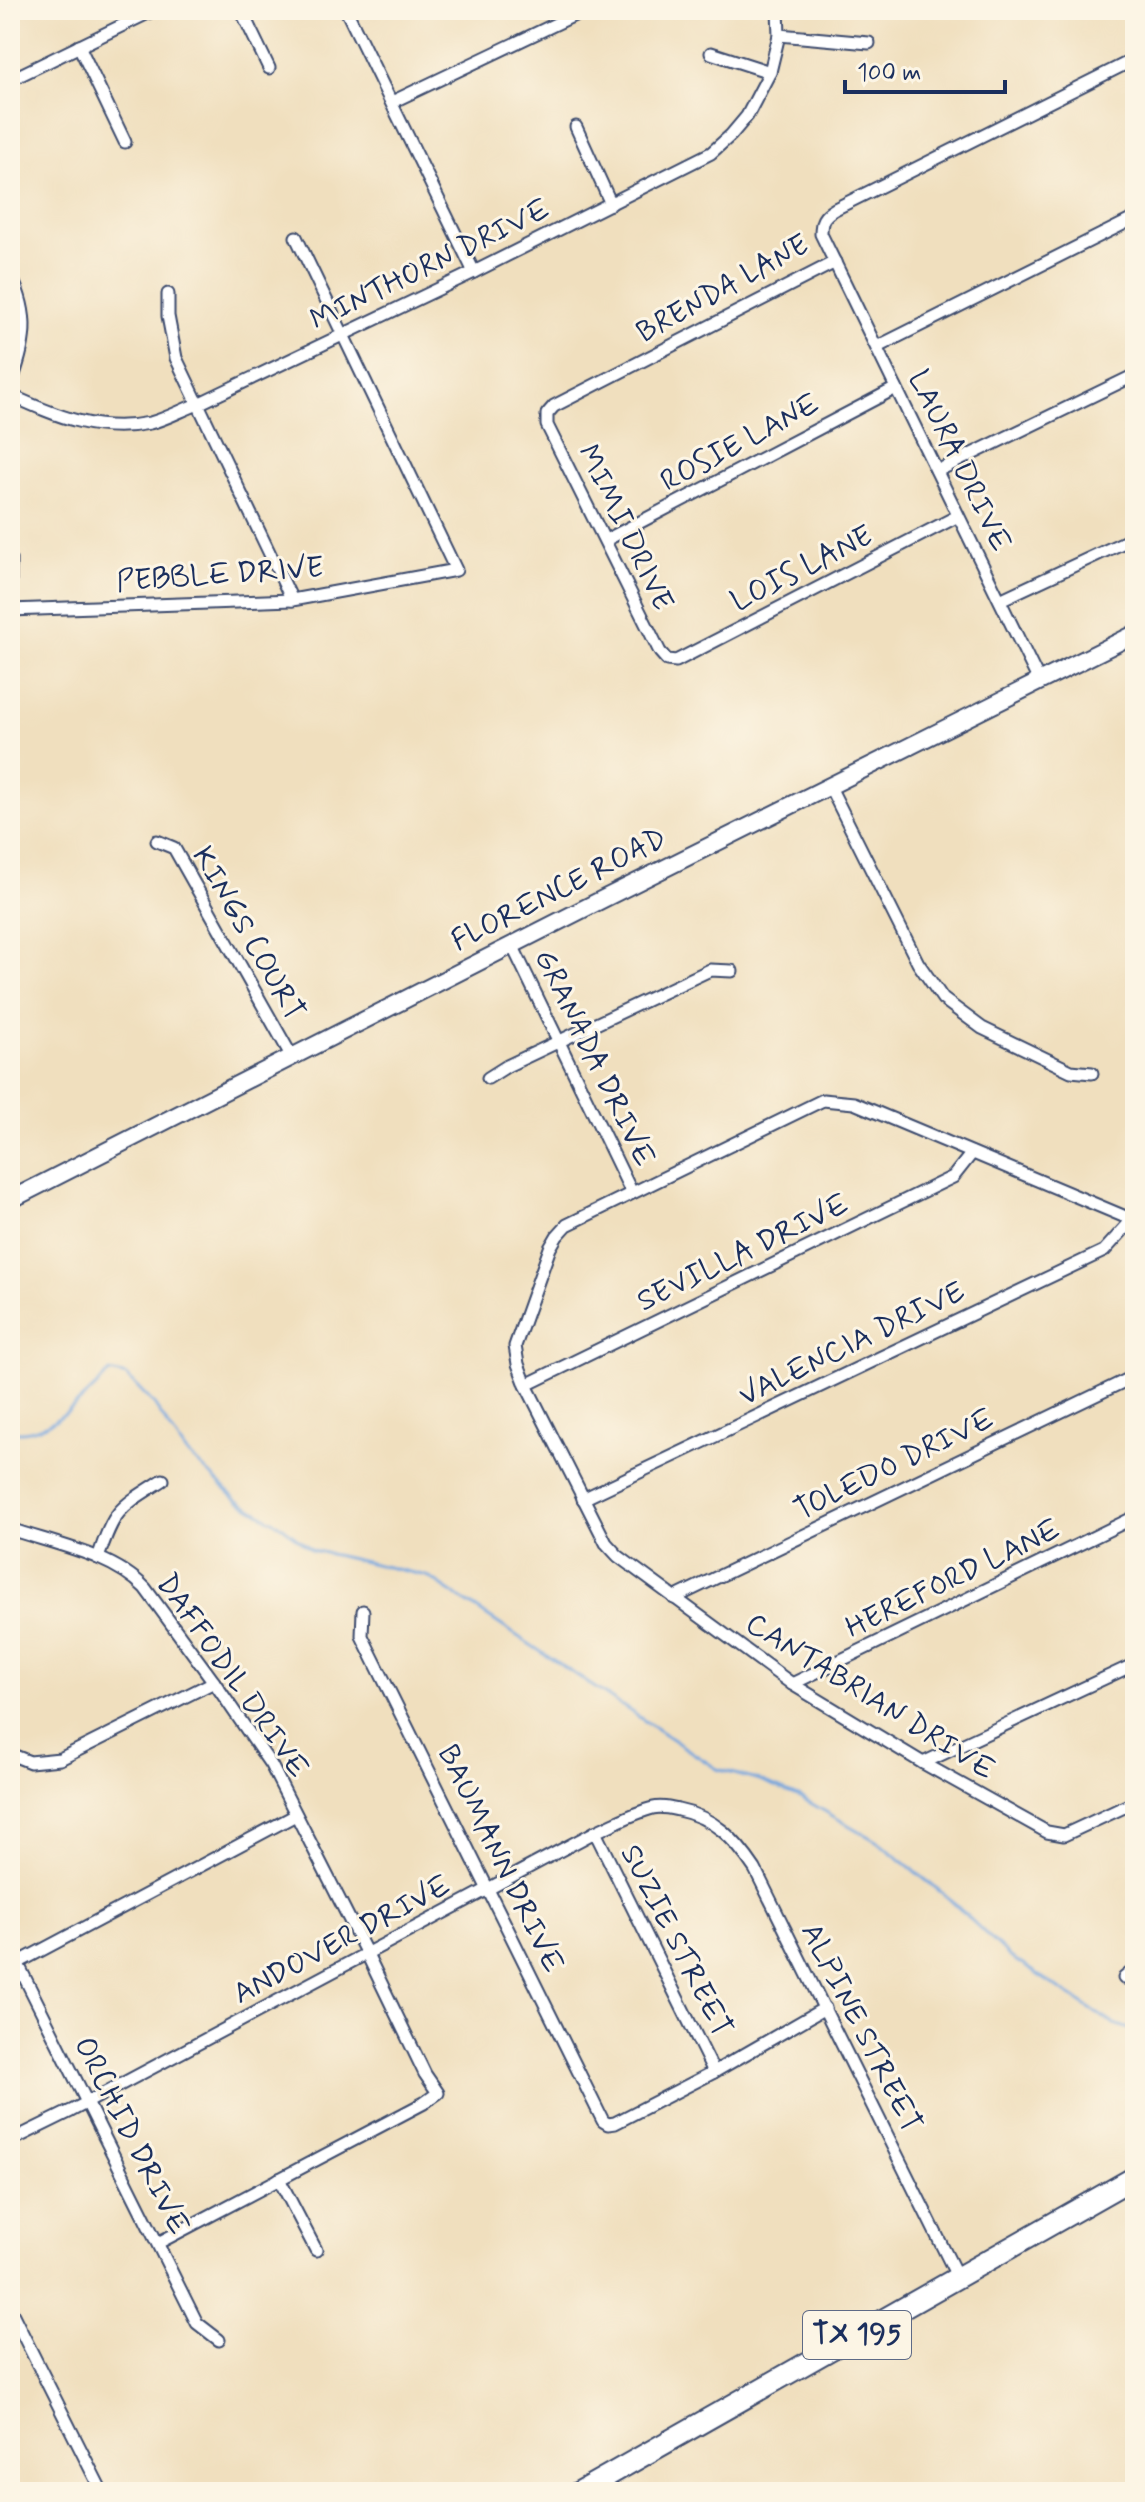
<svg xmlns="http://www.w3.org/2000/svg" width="1145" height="2502" viewBox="0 0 1145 2502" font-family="Mynerve,sans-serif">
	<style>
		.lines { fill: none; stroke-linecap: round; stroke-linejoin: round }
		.stream { stroke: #72a4dd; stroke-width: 3 }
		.street-casing { stroke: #3b496c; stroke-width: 15 }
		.secondary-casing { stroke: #3b496c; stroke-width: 20 }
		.highway-casing { stroke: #3b496c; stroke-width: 24 }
		.street { stroke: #fff; stroke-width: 11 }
		.secondary { stroke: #fff; stroke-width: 16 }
		.highway { stroke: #fff; stroke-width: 20 }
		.labels { text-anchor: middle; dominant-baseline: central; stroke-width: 6; stroke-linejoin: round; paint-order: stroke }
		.shield { fill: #fcf5e5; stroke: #5e6a86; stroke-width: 2 }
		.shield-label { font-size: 28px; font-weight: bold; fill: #1b2f5e }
		.street-label { font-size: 30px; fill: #1b2f5e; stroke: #fcf5e5 }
	</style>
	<rect width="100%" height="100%" fill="#fcf5e5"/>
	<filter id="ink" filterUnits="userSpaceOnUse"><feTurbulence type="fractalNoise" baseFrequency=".0125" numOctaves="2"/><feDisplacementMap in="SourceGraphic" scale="16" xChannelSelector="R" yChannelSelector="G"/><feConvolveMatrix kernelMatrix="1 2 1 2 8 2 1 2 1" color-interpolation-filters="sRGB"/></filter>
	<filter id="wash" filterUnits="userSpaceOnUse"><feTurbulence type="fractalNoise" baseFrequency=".006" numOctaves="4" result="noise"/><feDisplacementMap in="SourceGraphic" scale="32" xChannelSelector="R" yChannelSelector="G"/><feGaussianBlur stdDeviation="1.8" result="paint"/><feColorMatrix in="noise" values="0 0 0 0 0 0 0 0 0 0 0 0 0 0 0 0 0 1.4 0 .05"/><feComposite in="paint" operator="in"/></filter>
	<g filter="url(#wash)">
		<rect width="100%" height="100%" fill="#f0dfbe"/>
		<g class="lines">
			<path class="stream" d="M 10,1431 C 46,1439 87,1396 110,1372 L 127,1376 L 153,1403 L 186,1452 L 237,1500 L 283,1527 L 312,1550 L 427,1576 L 717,1769 L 760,1781 L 800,1797 L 878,1842 L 946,1896 L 1009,1956 L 1112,2023 L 1135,2031"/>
		</g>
	</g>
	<g filter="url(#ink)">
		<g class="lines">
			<g class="street-casing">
				<g id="street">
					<polyline points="241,10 269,68"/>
					<polyline points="346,10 474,272"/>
					<polyline points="779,35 869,43"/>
					<polyline points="79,46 125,142"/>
					<polyline points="711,53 770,72"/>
					<polyline points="10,80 154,10"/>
					<polyline points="392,102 585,10"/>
					<polyline points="576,127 611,204"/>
					<polyline points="835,262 554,406 547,414 547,425 660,652 667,660 676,661 958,516"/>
					<path d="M 10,274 C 32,318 25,343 10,387"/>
					<polyline points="168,294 168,316 176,358 292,600"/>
					<polyline points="877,347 1135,218"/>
					<path d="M 10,395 C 57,416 97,434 150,423 C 166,419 182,410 198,404 L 474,272 L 711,153 L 731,135 L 747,116 L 770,72 L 779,35 L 778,10"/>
					<polyline points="937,471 1135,375"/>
					<polyline points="606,540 896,388"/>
					<polyline points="10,591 10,559"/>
					<polyline points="1000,600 1135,537"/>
					<polyline points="10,610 292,600 456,570 296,237"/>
					<path d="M 1039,681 L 821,234 C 821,221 823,216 835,209 L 1135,59"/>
					<polyline points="829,785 918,963 943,999 982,1028 1071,1071 1092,1073"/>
					<polyline points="157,841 174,848 292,1057"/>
					<polyline points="512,945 632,1193"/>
					<polyline points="488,1078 507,1066 710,970 732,971"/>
					<polyline points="1135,1221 854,1103 823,1100 567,1225 557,1236 550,1248 515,1346 518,1364 526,1385 606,1543 618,1556 792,1684 923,1763 1047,1832 1064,1835 1135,1802"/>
					<polyline points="526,1385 953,1177 972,1153"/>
					<polyline points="583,1499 1104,1251 1132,1220"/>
					<path d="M 10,1529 C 54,1544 112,1554 145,1588 L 214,1682 L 271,1765 L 367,1954 L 425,2074 L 438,2093 L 424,2103 L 158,2243"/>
					<path d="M 98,1558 C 115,1508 119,1508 163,1480"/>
					<polyline points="674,1598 1135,1376"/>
					<polyline points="363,1611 362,1636 603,2121 608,2124 615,2123 714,2072 825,2008"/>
					<polyline points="792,1684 1135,1517"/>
					<polyline points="10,1754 30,1762 60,1759 214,1682"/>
					<polyline points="923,1763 1135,1664"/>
					<polyline points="595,1832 714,2072"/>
					<polyline points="10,1948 197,2323 219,2340"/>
					<polyline points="10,1967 296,1815"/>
					<polyline points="1124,1978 1135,1969"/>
					<path d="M 10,2141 L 71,2111 L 595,1832 C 614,1824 633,1813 653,1808 C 661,1806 669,1808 678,1810 C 714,1817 735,1839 755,1869 L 958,2278"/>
					<polyline points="279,2179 316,2250"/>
					<polyline points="10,2309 102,2492"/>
				</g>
			</g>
			<g class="secondary-casing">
				<polyline id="secondary" points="10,1200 603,899 1135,634"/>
			</g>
			<g class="highway-casing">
				<polyline id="highway" points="579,2492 1135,2177"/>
			</g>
			<use href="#street" class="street"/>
			<use href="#secondary" class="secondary"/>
			<use href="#highway" class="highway"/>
		</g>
	</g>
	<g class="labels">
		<rect class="shield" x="803" y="2311" width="108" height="48" rx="6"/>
		<g class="shield-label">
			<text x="857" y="2335">TX 195</text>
		</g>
		<g class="street-label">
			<text transform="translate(430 265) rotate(-26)">MINTHORN DRIVE</text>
			<text transform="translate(723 289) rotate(-29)">BRENDA LANE</text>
			<text transform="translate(740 443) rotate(-28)">ROSIE LANE</text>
			<text transform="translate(959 461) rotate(64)">LAURA DRIVE</text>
			<text transform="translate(625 528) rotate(64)">MIMI DRIVE</text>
			<text transform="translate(802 569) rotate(-27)">LOIS LANE</text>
			<text transform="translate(220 575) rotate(-4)">PEBBLE DRIVE</text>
			<text transform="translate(559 890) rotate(-27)">FLORENCE ROAD</text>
			<text transform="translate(248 934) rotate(60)">KINGS COURT</text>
			<text transform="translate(594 1058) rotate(64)">GRANADA DRIVE</text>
			<text transform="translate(743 1253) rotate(-26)">SEVILLA DRIVE</text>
			<text transform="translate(852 1344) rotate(-26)">VALENCIA DRIVE</text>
			<text transform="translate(894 1465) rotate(-26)">TOLEDO DRIVE</text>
			<text transform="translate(953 1579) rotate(-26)">HEREFORD LANE</text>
			<text transform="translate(232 1676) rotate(55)">DAFFODIL DRIVE</text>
			<text transform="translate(870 1697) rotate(32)">CANTABRIAN DRIVE</text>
			<text transform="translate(500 1859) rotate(64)">BAUMANN DRIVE</text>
			<text transform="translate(342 1940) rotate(-28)">ANDOVER DRIVE</text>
			<text transform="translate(676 1941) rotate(63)">SUZIE STREET</text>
			<text transform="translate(861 2028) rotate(63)">ALPINE STREET</text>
			<text transform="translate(131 2136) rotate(63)">ORCHID DRIVE</text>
		</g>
	</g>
	<rect width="1145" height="2502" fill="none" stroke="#fcf5e5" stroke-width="40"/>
	<path d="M845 80v12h160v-12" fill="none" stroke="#1b2f5e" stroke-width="4"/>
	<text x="857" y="80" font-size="24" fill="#1b2f5e" stroke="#fcf5e5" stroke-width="6" paint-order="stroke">100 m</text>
</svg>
